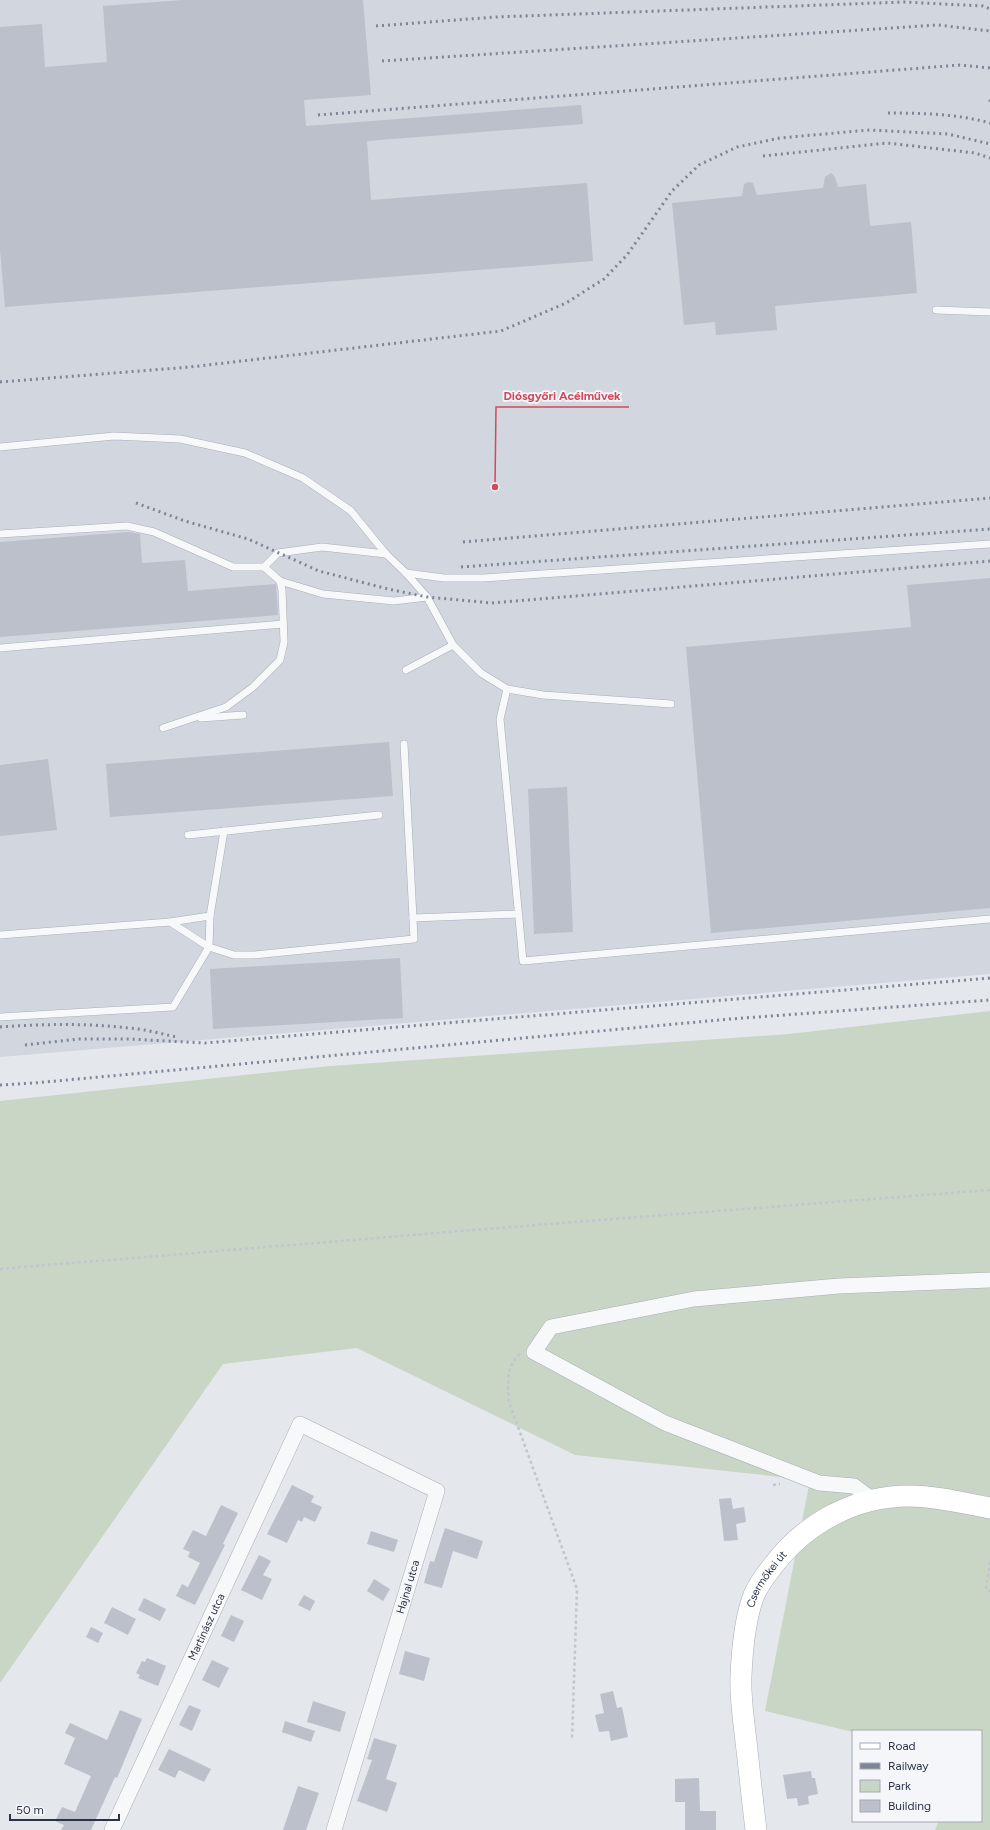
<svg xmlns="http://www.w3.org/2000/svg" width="990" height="1830" viewBox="0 0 990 1830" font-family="Figtree,sans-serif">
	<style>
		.built { fill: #d2d6de }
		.green { fill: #c9d6c5 }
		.building { fill: #bbc0ca }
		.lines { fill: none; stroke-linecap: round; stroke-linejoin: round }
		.service-casing { stroke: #a9aeb7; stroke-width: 8 }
		.minor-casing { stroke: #a9aeb7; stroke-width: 16 }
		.secondary-casing { stroke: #a9aeb7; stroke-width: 22 }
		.path { stroke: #c2c5cb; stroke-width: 2.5; stroke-dasharray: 3 3; stroke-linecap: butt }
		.service { stroke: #f7f8fa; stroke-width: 7 }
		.minor { stroke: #f7f8fa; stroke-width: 15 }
		.secondary { stroke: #fff; stroke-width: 21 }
		.rail { stroke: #7d8696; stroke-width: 3; stroke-dasharray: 2 4; stroke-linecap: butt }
		.labels { text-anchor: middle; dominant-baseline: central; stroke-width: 3.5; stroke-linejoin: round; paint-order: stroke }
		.street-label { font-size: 11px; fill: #2b3445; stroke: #f4f6f9 }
		.leader { fill: none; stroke: #d1495b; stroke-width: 1.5 }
		.callout-dot { fill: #d1495b; stroke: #f4f6f9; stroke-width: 1.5 }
		.callout-label { font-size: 12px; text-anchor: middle; font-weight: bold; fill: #d1495b; stroke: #f4f6f9; stroke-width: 3.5; stroke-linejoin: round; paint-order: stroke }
	</style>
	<rect width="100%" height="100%" fill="#e4e7ec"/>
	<polygon class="built" points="0,0 990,0 990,974 0,1057"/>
	<polygon class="green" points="990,1011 990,1830 935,1830 939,1821 981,1821 981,1731 853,1732 765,1711 810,1480 575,1455 357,1348 223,1364 0,1683 0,1101 330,1066 789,1034"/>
	<g class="building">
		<polygon points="183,0 363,0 371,95 304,100 306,126 581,105 583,124 367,141 371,200 587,183 593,261 5,307 0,250 0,27 42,24 45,67 107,62 103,6"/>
		<polygon points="831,173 835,177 838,187 866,184 870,226 911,222 917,293 775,306 777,330 716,335 715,322 684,325 672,203 742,196 744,184 748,182 753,183 757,195 823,188 825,177"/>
		<polygon points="129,532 140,534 142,563 185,560 188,591 276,584 278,615 0,637 0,542"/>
		<polygon points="990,578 990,908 711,933 686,647 911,627 907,585"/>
		<polygon points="389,742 393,796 110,817 106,764"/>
		<polygon points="48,759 57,830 0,836 0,765"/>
		<polygon points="567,787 573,932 534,934 528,789"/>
		<polygon points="400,958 403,1018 213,1029 210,969"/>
		<polygon points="292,1485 314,1496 311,1502 322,1507 315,1522 304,1517 302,1522 298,1520 287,1543 267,1534"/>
		<polygon points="731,1498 733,1509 744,1507 746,1522 736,1524 738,1540 724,1541 719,1499"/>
		<polygon points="221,1505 238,1513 223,1544 225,1545 195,1605 176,1596 182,1584 188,1587 200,1563 188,1557 190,1552 183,1549 193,1530 206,1536"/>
		<polygon points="445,1528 483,1541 477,1559 453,1551 442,1588 424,1583 430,1561 434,1562"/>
		<polygon points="371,1531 398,1540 394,1552 367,1544"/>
		<polygon points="259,1555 271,1561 263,1575 272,1579 262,1600 241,1590"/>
		<polygon points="374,1579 390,1589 383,1601 367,1591"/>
		<polygon points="304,1595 315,1601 310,1611 298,1605"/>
		<polygon points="144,1598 166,1609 160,1621 138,1610"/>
		<polygon points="112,1607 136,1619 128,1635 104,1623"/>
		<polygon points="231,1615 244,1621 234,1642 221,1636"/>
		<polygon points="91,1627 103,1633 98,1643 86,1637"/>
		<polygon points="405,1651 430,1658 424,1681 399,1674"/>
		<polygon points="147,1658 166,1666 158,1686 138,1678 140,1675 136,1673 142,1661 145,1662"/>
		<polygon points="212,1660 229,1668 219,1688 202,1680"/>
		<polygon points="613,1691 617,1708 622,1707 628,1737 611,1741 609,1731 599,1732 595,1715 604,1713 600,1694"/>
		<polygon points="313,1701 346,1712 340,1732 307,1722"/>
		<polygon points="189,1705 201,1710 192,1731 179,1725"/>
		<polygon points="120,1710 142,1719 117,1778 115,1777 91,1830 61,1830 64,1825 55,1821 62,1807 75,1812 91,1776 64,1764 75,1738 65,1733 70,1723 107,1740"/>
		<polygon points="285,1721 315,1731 311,1742 282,1732"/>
		<polygon points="374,1738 397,1745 386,1779 397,1783 387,1812 357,1801 372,1760 367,1759"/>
		<polygon points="169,1749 211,1769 204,1782 179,1770 175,1778 158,1770"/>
		<polygon points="811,1771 812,1778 815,1778 818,1794 808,1796 809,1804 798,1806 797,1798 787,1799 783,1775"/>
		<polygon points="699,1778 700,1811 716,1811 716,1830 685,1830 685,1802 675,1802 675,1779"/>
		<polygon points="298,1786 319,1793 306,1830 283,1830"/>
	</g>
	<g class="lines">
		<g class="service-casing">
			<g id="service">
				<polyline points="936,310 990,312"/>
				<polyline points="0,447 114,436 180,439 245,453 303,478 351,511 386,554 406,573 427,597 453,645 481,673 507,689 543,695 671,704"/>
				<polyline points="0,534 127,526 154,532 233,567 264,567 278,553 322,547 386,554"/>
				<polyline points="264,567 280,581 323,594 394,601 427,597"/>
				<polyline points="406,573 444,578 483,578 990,544"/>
				<polyline points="0,648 283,624"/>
				<polyline points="406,670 453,645"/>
				<polyline points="507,689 500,719 523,961 990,919"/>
				<polyline points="201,718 243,715"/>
				<polyline points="163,728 226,707 253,687 280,660 284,642 282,590 280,581"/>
				<polyline points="404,744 413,918"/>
				<polyline points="188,835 379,815"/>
				<polyline points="170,922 210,916 224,831"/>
				<polyline points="0,935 170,922 209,947 234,955 253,955 414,939 413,918 518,914"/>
				<polyline points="0,1017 173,1007 209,947 210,916"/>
			</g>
		</g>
		<g class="minor-casing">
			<g id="minor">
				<polyline points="873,1500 854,1486 819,1483 665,1423 534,1352 551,1327 694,1299 839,1286 990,1280"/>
				<path id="s1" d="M 112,1830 L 300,1424 L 437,1491 L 334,1830"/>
			</g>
		</g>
		<g class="secondary-casing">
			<g id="secondary">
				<path id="s2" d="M 756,1830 C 752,1798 749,1766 745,1733 C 743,1715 740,1695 741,1676 C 742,1652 745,1618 754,1595 C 758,1585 765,1576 772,1567 C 804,1524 854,1496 909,1496 C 936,1496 964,1503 990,1508"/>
			</g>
		</g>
		<g class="path">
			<polyline points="0,1269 510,1227 990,1190"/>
			<path d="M 520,1354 C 505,1367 508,1385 509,1402 L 577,1589 L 572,1740"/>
			<polyline points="773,1485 780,1484"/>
			<polyline points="990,1562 986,1589 990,1591"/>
		</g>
		<use href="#service" class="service"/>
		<use href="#minor" class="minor"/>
		<use href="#secondary" class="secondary"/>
		<g class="rail">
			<polyline points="376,26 496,17 904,2 983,6 990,9"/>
			<polyline points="382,61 938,25 990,31"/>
			<polyline points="989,100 990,101"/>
			<path d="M 888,113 C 921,113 958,114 990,123"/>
			<polyline points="318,115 960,65 990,68"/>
			<polyline points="763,156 887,143 975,153 990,158"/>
			<polyline points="0,382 190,367 501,331 566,303 604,279 627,255 672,191 699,165 737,147 780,138 869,130 948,134 990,144"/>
			<polyline points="136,503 185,521 248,539 319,571 388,589 427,597 492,603 990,561"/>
			<polyline points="463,542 990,498"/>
			<polyline points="461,567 990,529"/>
			<path d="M 0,1027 C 43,1024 85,1023 129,1028 C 145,1029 161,1034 177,1037"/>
			<polyline points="25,1045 79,1039 129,1039 205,1043 990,978"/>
			<polyline points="0,1085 34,1083 730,1019 990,1000"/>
		</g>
	</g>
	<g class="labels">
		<g class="street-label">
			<text stroke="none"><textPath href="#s2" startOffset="257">Csermőkei út</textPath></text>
			<text transform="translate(408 1587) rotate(-73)">Hajnal utca</text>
			<text stroke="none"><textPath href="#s1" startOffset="224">Martinász utca</textPath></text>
		</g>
	</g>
	<path class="leader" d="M495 487L496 407H629"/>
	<circle class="callout-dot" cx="495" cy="487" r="4"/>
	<g class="callout-label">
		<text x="562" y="400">Diósgyőri Acélművek</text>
	</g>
	<rect x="852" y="1730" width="130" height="92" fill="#f4f6f9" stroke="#a4a8b1"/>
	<rect x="860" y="1743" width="20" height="6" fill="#ffffff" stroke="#a4a8b1"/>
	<text x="888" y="1750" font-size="12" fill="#2b3445">Road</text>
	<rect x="860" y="1763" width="20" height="6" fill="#7d8696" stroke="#a4a8b1"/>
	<text x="888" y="1770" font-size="12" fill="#2b3445">Railway</text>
	<rect x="860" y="1780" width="20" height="12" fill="#c9d6c5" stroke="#a4a8b1"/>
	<text x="888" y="1790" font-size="12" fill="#2b3445">Park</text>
	<rect x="860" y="1800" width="20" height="12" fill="#bbc0ca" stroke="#a4a8b1"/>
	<text x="888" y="1810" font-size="12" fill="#2b3445">Building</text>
	<path d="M10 1814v6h109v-6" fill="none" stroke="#2b3445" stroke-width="2"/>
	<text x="16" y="1814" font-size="12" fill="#2b3445" stroke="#f4f6f9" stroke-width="3" paint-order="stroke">50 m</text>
</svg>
